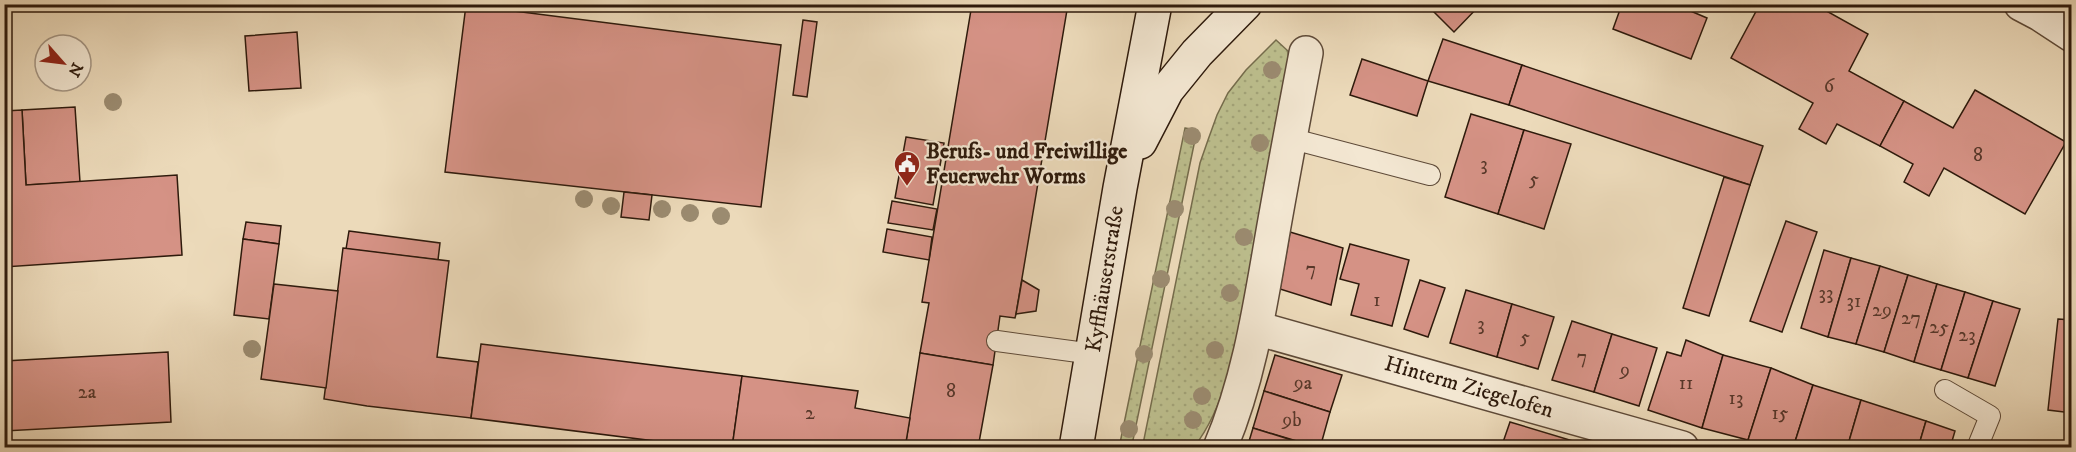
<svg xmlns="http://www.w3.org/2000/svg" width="2076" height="452" viewBox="0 0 2076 452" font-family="'IM FELL DW Pica',serif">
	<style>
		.grass { fill: url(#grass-dots); stroke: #756c4c; stroke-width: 1.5 }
		.building { fill: #d59285; stroke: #2e1a0c; stroke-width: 1.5 }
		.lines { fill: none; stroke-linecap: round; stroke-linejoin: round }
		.lane-casing { stroke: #5e4a38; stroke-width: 22 }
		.street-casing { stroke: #5e4a38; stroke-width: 36 }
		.secondary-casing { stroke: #2e1a0c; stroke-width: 36 }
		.lane { stroke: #f3e7d2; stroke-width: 20 }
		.street { stroke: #f3e7d2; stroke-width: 33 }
		.secondary { stroke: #f3e7d2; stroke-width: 33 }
		.tree { fill: #9b8b70 }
		.labels { text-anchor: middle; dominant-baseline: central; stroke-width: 4.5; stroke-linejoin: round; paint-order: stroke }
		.number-label { font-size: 20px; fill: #58382a }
		.poi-label { font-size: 22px; font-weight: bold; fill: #2e1a0c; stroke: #f3e7d2; text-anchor: start }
		.street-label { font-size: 22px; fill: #2e1a0c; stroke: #f3e7d2 }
	</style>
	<defs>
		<pattern id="grass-dots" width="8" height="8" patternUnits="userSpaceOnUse" patternTransform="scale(1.5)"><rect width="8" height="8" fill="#bcbe8d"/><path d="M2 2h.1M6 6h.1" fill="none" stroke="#a2a378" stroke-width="1.8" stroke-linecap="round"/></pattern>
	</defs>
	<rect width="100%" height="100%" fill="#ecdaba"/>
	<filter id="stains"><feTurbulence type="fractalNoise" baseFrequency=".00333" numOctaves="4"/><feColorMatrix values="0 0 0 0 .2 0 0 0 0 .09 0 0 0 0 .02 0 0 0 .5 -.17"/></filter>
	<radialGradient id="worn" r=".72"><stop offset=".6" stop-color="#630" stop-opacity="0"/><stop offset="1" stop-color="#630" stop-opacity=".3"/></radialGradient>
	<g class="grass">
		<path d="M 1276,40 L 1288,51 L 1289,64 C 1277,129 1265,193 1252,257 C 1240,318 1233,397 1194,447 L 1145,447 L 1143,444 L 1200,163 L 1208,140 L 1217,115 L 1228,93 L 1246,70 Z"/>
		<polygon points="1185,128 1197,130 1132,445 1120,443"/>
	</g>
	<g class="building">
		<polygon points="972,4 1068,4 1016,314 1015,318 1000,316 993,365 920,353 929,303 922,302"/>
		<polygon points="1426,4 1481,4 1454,32"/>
		<polygon points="1622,4 1674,4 1707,18 1691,59 1613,29"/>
		<polygon points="1760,4 1814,4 1868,34 1849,71 1904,101 1880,146 1837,124 1826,144 1799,129 1813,103 1731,58"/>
		<polygon points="466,5 781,45 761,207 445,172"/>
		<polygon points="803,20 817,22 807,97 793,95"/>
		<polygon points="297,32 301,88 249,91 245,36"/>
		<polygon points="1443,39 1522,65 1509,105 1428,81"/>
		<polygon points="1362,59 1428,81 1417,116 1350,95"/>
		<polygon points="1522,65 1763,146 1750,185 1509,105"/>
		<polygon points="1975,90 2066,142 2025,214 1944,168 1929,196 1904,182 1913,164 1880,146 1904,101 1953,128"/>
		<polygon points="75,107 80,182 26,185 22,110"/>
		<polygon points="22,110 26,185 177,175 182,255 4,267 4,111"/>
		<polygon points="1471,114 1524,130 1498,214 1445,197"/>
		<polygon points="1524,130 1571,144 1544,229 1498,214"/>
		<polygon points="906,137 944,143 933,205 895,198"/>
		<polygon points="1724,177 1750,185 1709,316 1683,308"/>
		<polygon points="624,192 652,195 649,220 621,217"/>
		<polygon points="892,201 937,209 933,230 888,223"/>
		<polygon points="1786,221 1817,232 1782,332 1750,321"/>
		<polygon points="246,222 281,226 279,244 243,239"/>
		<polygon points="887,229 932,237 929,260 883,252"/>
		<polygon points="349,231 440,243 438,260 346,249"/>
		<polygon points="1290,232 1343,248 1331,305 1280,289"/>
		<polygon points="243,239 279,244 269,319 234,315"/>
		<polygon points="1350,244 1409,260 1392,326 1351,315 1359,284 1340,279"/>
		<polygon points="343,248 449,261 437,357 478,362 471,418 367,406 324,399"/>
		<polygon points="1824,250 1851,258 1828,337 1801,328"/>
		<polygon points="1851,258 1880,266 1856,344 1828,337"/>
		<polygon points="1880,266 1908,275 1884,352 1856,344"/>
		<polygon points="1908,275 1937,284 1914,362 1884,352"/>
		<polygon points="1022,280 1039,290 1036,311 1016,314"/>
		<polygon points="1420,280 1445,288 1428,337 1404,329"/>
		<polygon points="274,284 338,291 326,388 261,379"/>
		<polygon points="1937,284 1965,292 1941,370 1914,362"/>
		<polygon points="1466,290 1512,304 1497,357 1450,343"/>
		<polygon points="1965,292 1993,301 1968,378 1941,370"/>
		<polygon points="1993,301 2020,309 1995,386 1968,378"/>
		<polygon points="1512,304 1554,317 1538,369 1497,357"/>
		<polygon points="2058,319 2072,320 2072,413 2048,410"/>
		<polygon points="1572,321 1612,334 1594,392 1552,380"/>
		<polygon points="1612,334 1657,348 1639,406 1594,392"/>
		<polygon points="1686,340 1723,355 1702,428 1648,410 1667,352 1681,356"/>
		<polygon points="481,344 742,376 732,448 711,448 471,418"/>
		<polygon points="168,352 171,422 4,431 4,361"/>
		<polygon points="920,353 993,365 978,448 905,448"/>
		<polygon points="1275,355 1342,375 1330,412 1264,391"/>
		<polygon points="1723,355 1771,368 1748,440 1702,428"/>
		<polygon points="1771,368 1813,385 1793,448 1769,448 1748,440"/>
		<polygon points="742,376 858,391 855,408 910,418 905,448 732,448"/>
		<polygon points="1813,385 1861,400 1847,448 1793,448"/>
		<polygon points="1264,391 1330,412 1320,448 1253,428"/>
		<polygon points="1861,400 1926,421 1918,448 1847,448"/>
		<polygon points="1926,421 1955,431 1950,448 1918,448"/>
		<polygon points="1510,422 1583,444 1582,448 1501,448"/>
		<polygon points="1253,428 1317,448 1247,448"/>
	</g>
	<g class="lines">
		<g class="lane-casing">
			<g id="lane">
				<polyline points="1289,138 1430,175"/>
				<polyline points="997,341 1093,354"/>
				<polyline points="1945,390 1990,416 1977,448"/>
			</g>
		</g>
		<g class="street-casing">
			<g id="street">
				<polyline points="2021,4 2040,14 2072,35"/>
				<polyline points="1256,328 1682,448"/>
				<path d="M 1220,448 C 1248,382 1259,313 1271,243 C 1282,179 1294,116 1306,53"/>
			</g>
		</g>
		<g class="secondary-casing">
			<g id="secondary">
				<polyline points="1140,142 1167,90 1197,53 1245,4"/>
				<polyline points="1076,448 1120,188 1155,4"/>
			</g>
		</g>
		<use href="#lane" class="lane"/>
		<use href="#street" class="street"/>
		<use href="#secondary" class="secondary"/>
	</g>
	<g class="tree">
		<circle cx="1272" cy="70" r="9"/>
		<circle cx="113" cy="102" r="9"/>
		<circle cx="1192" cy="136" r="9"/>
		<circle cx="1260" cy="143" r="9"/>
		<circle cx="584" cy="199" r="9"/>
		<circle cx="611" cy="206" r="9"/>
		<circle cx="662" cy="209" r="9"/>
		<circle cx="1175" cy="209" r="9"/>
		<circle cx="690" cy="213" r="9"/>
		<circle cx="721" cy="216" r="9"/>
		<circle cx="1244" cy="237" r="9"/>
		<circle cx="1161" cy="279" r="9"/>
		<circle cx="1230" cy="293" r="9"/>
		<circle cx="252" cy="349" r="9"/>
		<circle cx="1215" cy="350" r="9"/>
		<circle cx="1144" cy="354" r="9"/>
		<circle cx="1202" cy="396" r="9"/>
		<circle cx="1193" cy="420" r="9"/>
		<circle cx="1129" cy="429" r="9"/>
	</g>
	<defs>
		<g id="civic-pin" transform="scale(1.35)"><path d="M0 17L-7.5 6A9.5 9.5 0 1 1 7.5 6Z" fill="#8f2418" stroke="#f3e7d2"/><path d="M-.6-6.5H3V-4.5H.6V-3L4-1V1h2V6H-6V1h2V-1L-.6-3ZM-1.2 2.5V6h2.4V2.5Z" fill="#fff"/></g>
	</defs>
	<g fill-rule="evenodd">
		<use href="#civic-pin" x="907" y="164"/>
	</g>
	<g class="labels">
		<g class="number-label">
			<text x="1829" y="86">6</text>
			<text x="1978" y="155">8</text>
			<text x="1484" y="164">3</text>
			<text x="1534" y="179">5</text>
			<text x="1311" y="269">7</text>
			<text x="1826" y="293">33</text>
			<text x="1377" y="300">1</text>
			<text x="1854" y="301">31</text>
			<text x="1882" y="310">29</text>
			<text x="1911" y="318">27</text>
			<text x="1481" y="324">3</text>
			<text x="1939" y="327">25</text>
			<text x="1967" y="335">23</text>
			<text x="1525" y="337">5</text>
			<text x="1582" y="357">7</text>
			<text x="1625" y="370">9</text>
			<text x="1303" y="383">9a</text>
			<text x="1686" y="383">11</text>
			<text x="951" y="391">8</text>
			<text x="87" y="392">2a</text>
			<text x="1736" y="398">13</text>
			<text x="810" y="413">2</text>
			<text x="1780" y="413">15</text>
			<text x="1292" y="420">9b</text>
		</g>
		<g class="poi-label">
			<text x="926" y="151">Berufs- und Freiwillige<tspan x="926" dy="25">Feuerwehr Worms</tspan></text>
		</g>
		<g class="street-label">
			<text transform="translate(1105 279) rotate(-81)">Kyffhäuserstraße</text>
			<text transform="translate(1469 387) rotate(16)">Hinterm Ziegelofen</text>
		</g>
	</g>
	<rect width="2076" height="452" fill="none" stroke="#ecdaba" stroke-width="24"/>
	<rect x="6" y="6" width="2064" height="440" fill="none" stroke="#2e1a0c" stroke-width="3"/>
	<rect x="12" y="12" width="2052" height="428" fill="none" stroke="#2e1a0c" stroke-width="1.5"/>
	<g transform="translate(63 63) rotate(118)"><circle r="28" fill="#f3e7d2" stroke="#a49583" stroke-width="1.5"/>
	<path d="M0-4.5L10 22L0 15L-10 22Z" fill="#8f2418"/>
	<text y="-9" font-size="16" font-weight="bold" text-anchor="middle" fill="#2e1a0c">N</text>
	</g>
	<rect width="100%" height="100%" filter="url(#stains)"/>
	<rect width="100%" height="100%" fill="url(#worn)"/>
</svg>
